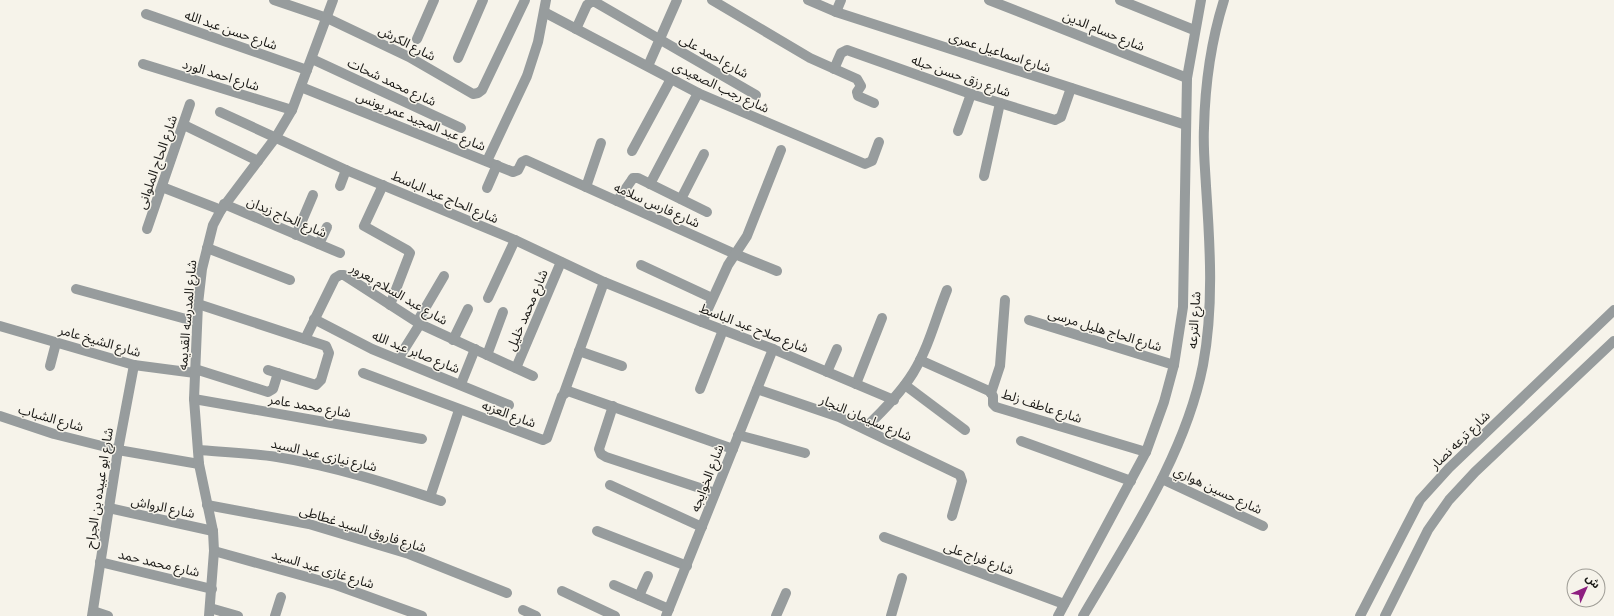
<svg xmlns="http://www.w3.org/2000/svg" width="1614" height="616" viewBox="0 0 1614 616" font-family="'Zilla Slab','Noto Sans Arabic',serif">
	<style>
		.lines { fill: none; stroke-linecap: round; stroke-linejoin: round }
		.minor { stroke: #979c9d; stroke-width: 10 }
		.labels { text-anchor: middle; dominant-baseline: central; stroke-width: 3; stroke-linejoin: round; paint-order: stroke }
		.street-label { font-size: 13px; fill: #1a1916; stroke: #f6f3ea }
	</style>
	<rect width="100%" height="100%" fill="#f6f3ea"/>
	<g class="lines">
		<g class="minor">
			<polyline points="274,0 327,18 409,57 473,94 478,93 482,90 525,0"/>
			<polyline points="712,0 810,58 857,79 861,86 857,92 858,96 874,103"/>
			<polyline points="808,0 836,12 1186,125"/>
			<polyline points="989,0 1187,78"/>
			<polyline points="1120,0 1194,30"/>
			<polyline points="544,12 698,93 865,164 872,161 879,142"/>
			<polyline points="836,12 841,0"/>
			<polyline points="146,14 307,70"/>
			<polyline points="576,29 587,5 591,2 595,2 756,95"/>
			<polyline points="417,39 434,0"/>
			<polyline points="458,58 483,0"/>
			<polyline points="312,59 461,128"/>
			<polyline points="143,64 292,110"/>
			<polyline points="648,66 677,0"/>
			<polyline points="834,69 841,53 847,50 971,94 1055,120 1061,117 1071,88"/>
			<polyline points="301,87 513,172 518,170 522,162 526,160 735,254 777,271"/>
			<polyline points="220,112 346,170 515,240 604,282 702,322 773,349 894,400"/>
			<polyline points="184,125 258,161"/>
			<polyline points="958,131 971,94"/>
			<polyline points="632,151 671,79"/>
			<polyline points="487,161 527,76 538,42 546,0"/>
			<polyline points="984,176 1000,103"/>
			<polyline points="650,184 698,93"/>
			<polyline points="383,185 364,226 407,250 410,253 390,305"/>
			<polyline points="340,186 346,170"/>
			<polyline points="162,187 221,210"/>
			<polyline points="586,187 601,143"/>
			<polyline points="487,188 497,165"/>
			<polyline points="681,199 704,154"/>
			<polyline points="617,201 631,181 633,178 638,178 707,212"/>
			<polyline points="224,204 340,253"/>
			<polyline points="147,229 190,104"/>
			<polyline points="296,235 313,195"/>
			<polyline points="319,244 327,227"/>
			<polyline points="207,248 290,280"/>
			<polyline points="641,265 712,298"/>
			<polyline points="76,289 197,322"/>
			<polyline points="488,298 515,240"/>
			<polyline points="198,304 326,346 329,353 321,380 316,385 268,370"/>
			<polyline points="314,319 372,349 509,405"/>
			<polyline points="1029,320 1174,365"/>
			<polyline points="417,322 444,276"/>
			<polyline points="702,322 728,265 747,236 781,150"/>
			<polyline points="0,326 134,365 195,373"/>
			<polyline points="305,339 335,278 340,275 344,275 420,324 533,376"/>
			<polyline points="453,340 468,309"/>
			<polyline points="579,351 622,366"/>
			<polyline points="487,355 503,312"/>
			<polyline points="398,359 420,324"/>
			<polyline points="920,360 989,391 993,396 993,404 996,407 1146,452"/>
			<polyline points="50,366 56,343"/>
			<polyline points="516,368 561,262"/>
			<polyline points="195,369 268,392 273,389 278,373"/>
			<polyline points="827,372 837,349"/>
			<polyline points="363,373 543,440 547,438 562,396 568,391 733,449"/>
			<polyline points="461,384 475,349"/>
			<polyline points="856,384 882,318"/>
			<polyline points="905,385 965,430"/>
			<polyline points="700,389 723,330"/>
			<polyline points="757,389 839,417 960,475 962,481 952,516"/>
			<polyline points="564,393 604,282"/>
			<polyline points="991,393 1000,366 1005,300"/>
			<polyline points="194,399 422,439"/>
			<polyline points="613,406 599,449 601,454 606,457 715,493"/>
			<polyline points="0,416 54,434 118,450 199,464"/>
			<path d="M 865,428 C 883,411 900,394 913,373 C 929,347 936,317 947,290"/>
			<polyline points="738,435 805,453"/>
			<polyline points="1021,441 1131,481"/>
			<path d="M 198,450 C 224,452 251,453 277,457 C 333,466 387,483 441,501"/>
			<polyline points="1162,479 1263,526"/>
			<polyline points="610,485 702,527"/>
			<polyline points="430,497 459,410"/>
			<polyline points="207,505 309,524 409,554 507,593"/>
			<polyline points="109,508 213,531"/>
			<polyline points="597,531 687,566"/>
			<polyline points="884,537 1064,604"/>
			<polyline points="214,551 336,585 422,616"/>
			<polyline points="100,562 212,589"/>
			<polyline points="614,585 669,609"/>
			<polyline points="562,591 615,616"/>
			<polyline points="639,596 648,576"/>
			<polyline points="210,608 238,616"/>
			<polyline points="523,610 536,616"/>
			<polyline points="93,611 108,616"/>
			<polyline points="92,616 118,450 134,365"/>
			<polyline points="209,616 214,551 213,531 199,464 194,399 198,304 202,269 213,225 221,210 276,137 292,110 333,0"/>
			<polyline points="275,616 281,597"/>
			<polyline points="666,616 773,349"/>
			<polyline points="776,616 786,593"/>
			<polyline points="891,616 902,578"/>
			<polyline points="1058,616 1146,452 1164,402 1174,365 1183,307 1187,78 1201,0"/>
			<path d="M 1083,616 C 1129,537 1185,456 1203,365 C 1214,307 1210,245 1206,186 C 1205,167 1203,147 1204,128 C 1205,85 1211,41 1224,0"/>
			<polyline points="1360,616 1420,500 1449,468 1614,310"/>
			<polyline points="1385,616 1428,530 1449,500 1475,472 1614,341"/>
		</g>
	</g>
	<g class="labels">
		<g class="street-label">
			<text transform="translate(231 30) rotate(19)">شارع حسن عبد الله</text>
			<text transform="translate(1104 31) rotate(22)">شارع حسام الدين</text>
			<text transform="translate(407 43) rotate(27)">شارع الكرش</text>
			<text transform="translate(1000 52) rotate(18)">شارع اسماعيل عمرى</text>
			<text transform="translate(714 56) rotate(29)">شارع احمد على</text>
			<text transform="translate(221 75) rotate(17)">شارع احمد الورد</text>
			<text transform="translate(961 76) rotate(19)">شارع رزق حسن حبله</text>
			<text transform="translate(392 82) rotate(25)">شارع محمد شحات</text>
			<text transform="translate(721 87) rotate(25)">شارع رجب الصعيدى</text>
			<text transform="translate(421 121) rotate(22)">شارع عبد المجيد عمر يونس</text>
			<text transform="translate(157 162) rotate(-71)">شارع الحاج الملوانى</text>
			<text transform="translate(445 197) rotate(23)">شارع الحاج عبد الباسط</text>
			<text transform="translate(657 205) rotate(24)">شارع فارس سلامه</text>
			<text transform="translate(287 217) rotate(23)">شارع الحاج زيدان</text>
			<text transform="translate(399 294) rotate(30)">شارع عبد السلام بعرور</text>
			<text transform="translate(527 310) rotate(-67)">شارع محمد خليل</text>
			<text transform="translate(187 315) rotate(-85)">شارع المدرسه القديمه</text>
			<text transform="translate(1194 320) rotate(-86)">شارع الترعه</text>
			<text transform="translate(754 328) rotate(21)">شارع صلاح عبد الباسط</text>
			<text transform="translate(1105 330) rotate(17)">شارع الحاج هليل مرسى</text>
			<text transform="translate(100 341) rotate(16)">شارع الشيخ عامر</text>
			<text transform="translate(416 352) rotate(22)">شارع صابر عبد الله</text>
			<text transform="translate(310 406) rotate(10)">شارع محمد عامر</text>
			<text transform="translate(1042 406) rotate(18)">شارع عاطف زلط</text>
			<text transform="translate(509 414) rotate(20)">شارع العزبه</text>
			<text transform="translate(51 418) rotate(16)">شارع الشباب</text>
			<text transform="translate(866 418) rotate(23)">شارع سليمان النجار</text>
			<text transform="translate(1460 440) rotate(-44)">شارع ترعه نصار</text>
			<text transform="translate(324 455) rotate(13)">شارع نيازى عبد السيد</text>
			<text transform="translate(707 478) rotate(-69)">شارع الخوايجه</text>
			<text transform="translate(99 488) rotate(-81)">شارع ابو عبيده بن الجراح</text>
			<text transform="translate(1218 490) rotate(25)">شارع حسين هواري</text>
			<text transform="translate(163 507) rotate(12)">شارع الرواش</text>
			<text transform="translate(363 529) rotate(17)">شارع فاروق السيد غطاطى</text>
			<text transform="translate(979 558) rotate(20)">شارع فراج على</text>
			<text transform="translate(159 563) rotate(13)">شارع محمد حمد</text>
			<text transform="translate(323 569) rotate(17)">شارع غازى عبد السيد</text>
		</g>
	</g>
	<g transform="translate(1586 588) rotate(45)"><circle r="19" fill="#f6f3ea" stroke="#9e9c95"/>
	<path d="M0-3L7 15L0 10L-7 15Z" fill="#8e1f80"/>
	<text y="-6" font-size="11" font-weight="bold" text-anchor="middle" fill="#1a1916">ش</text>
	</g>
</svg>
